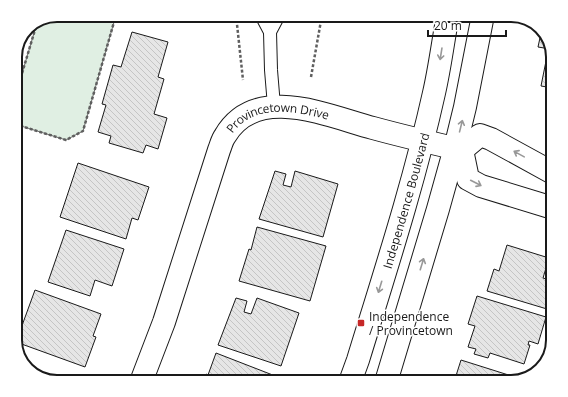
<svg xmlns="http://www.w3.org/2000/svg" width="568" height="397" viewBox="0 0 568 397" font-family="'Open Sans',sans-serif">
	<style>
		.grass { fill: #e0efe3; stroke: #6a6a6a }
		.building { fill: url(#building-back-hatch); stroke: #1a1a1a }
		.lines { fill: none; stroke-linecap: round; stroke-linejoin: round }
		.lane-casing { stroke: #1a1a1a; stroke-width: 14 }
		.street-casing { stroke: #1a1a1a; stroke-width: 24 }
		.secondary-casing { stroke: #1a1a1a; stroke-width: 24 }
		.path { stroke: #5f5f5f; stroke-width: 2.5; stroke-dasharray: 3 2; stroke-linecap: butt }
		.lane { stroke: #fff; stroke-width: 12 }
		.street { stroke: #fff; stroke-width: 22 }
		.secondary { stroke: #fff; stroke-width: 22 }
		.oneway { stroke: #989898 }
		.poi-dot { fill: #c62828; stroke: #fff; stroke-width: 1.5 }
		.labels { text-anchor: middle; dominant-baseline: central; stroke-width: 3; stroke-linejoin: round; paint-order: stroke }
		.street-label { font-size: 12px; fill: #1a1a1a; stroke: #fff }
		.poi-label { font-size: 12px; fill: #1a1a1a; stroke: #fff; text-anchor: start }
		.rim { fill: none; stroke: #1a1a1a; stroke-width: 2 }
	</style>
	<defs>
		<pattern id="building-back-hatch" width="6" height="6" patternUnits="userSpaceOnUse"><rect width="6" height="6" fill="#e6e6e6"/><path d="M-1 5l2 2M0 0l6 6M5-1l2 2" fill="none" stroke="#c5c5c5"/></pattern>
	</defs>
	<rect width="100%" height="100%" fill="#fff"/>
	<polygon class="grass" points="57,15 116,15 83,131 66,140 21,126 15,117 15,97 37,23"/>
	<g class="building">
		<polygon points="129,15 143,15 142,20 129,19"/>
		<polygon points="132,32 168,42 158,77 164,79 154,114 167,118 158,149 146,145 143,153 109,143 111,136 98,132 106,105 102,104 113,65 121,67"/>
		<polygon points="541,33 550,49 538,47"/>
		<polygon points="547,56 553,57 553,110 548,109 553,88 541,86"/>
		<polygon points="78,163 149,187 138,220 132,218 126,239 60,217"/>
		<polygon points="275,171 286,174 283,185 291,187 295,171 338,184 323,237 259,219"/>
		<polygon points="257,227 326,246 310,301 239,281 249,249 251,250"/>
		<polygon points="66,230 124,249 112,286 95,280 90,296 48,282"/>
		<polygon points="507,245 549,258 543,278 553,281 553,288 547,309 487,291 494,269 499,271"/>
		<polygon points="35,290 101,314 93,336 96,337 85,367 16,342"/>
		<polygon points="477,296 546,317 538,344 529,341 528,345 530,345 524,364 490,353 488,358 474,354 476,349 468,347 475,326 468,324"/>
		<polygon points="236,298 247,301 244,312 251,314 257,298 299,313 281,366 218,345"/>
		<polygon points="216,353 283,379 282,382 203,382 206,374 208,375"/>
		<polygon points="461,360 518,378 511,382 454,382"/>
	</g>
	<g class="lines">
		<g class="lane-casing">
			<g id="lane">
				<polyline points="261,15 270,32"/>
				<polyline points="274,106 271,70 270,32 279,15"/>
			</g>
		</g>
		<g class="street-casing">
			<g id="street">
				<polyline points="462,150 468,179 481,186 553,208"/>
				<polyline points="462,150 480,135 491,139 553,173"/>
				<path id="s1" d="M 141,382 L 164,322 L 219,150 C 221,145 222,140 225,136 C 256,83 328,116 373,128 C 402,136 432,143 462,150"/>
			</g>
		</g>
		<g class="secondary-casing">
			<g id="secondary">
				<path id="s2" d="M 350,382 L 358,360 C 385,272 414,183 434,93 C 440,67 443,41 448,15"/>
				<polyline points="386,382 438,209 455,148 465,107 483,15"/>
			</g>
		</g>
		<g class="path">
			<polyline points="236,15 243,80"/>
			<polyline points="311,77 322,15"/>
			<polyline points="15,97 37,23"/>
			<polyline points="15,117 21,126 66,140 83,131 116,15"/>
		</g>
		<use href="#lane" class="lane"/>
		<use href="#street" class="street"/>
		<use href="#secondary" class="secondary"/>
	</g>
	<defs><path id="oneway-shaft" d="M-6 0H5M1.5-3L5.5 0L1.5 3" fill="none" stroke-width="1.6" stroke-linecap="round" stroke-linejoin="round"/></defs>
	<g class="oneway">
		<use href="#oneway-shaft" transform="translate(441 54) rotate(99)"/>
		<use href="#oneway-shaft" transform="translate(461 126) rotate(-76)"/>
		<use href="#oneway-shaft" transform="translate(519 154) rotate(-151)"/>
		<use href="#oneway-shaft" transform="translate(476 183) rotate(27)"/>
		<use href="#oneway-shaft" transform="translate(422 264) rotate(-73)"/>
		<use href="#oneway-shaft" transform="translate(380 287) rotate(107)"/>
	</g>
	<rect class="poi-dot" x="357" y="319" width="8" height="8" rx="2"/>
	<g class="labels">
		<g class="street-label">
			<text stroke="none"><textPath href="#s1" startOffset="321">Provincetown Drive</textPath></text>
			<text stroke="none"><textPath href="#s2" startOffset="190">Independence Boulevard</textPath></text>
		</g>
		<g class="poi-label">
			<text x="369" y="316">Independence<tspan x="369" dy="14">/ Provincetown</tspan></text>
		</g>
	</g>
	<path d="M0 0H568V397H0ZM57 22H511A35 35 0 0 1 546 57V340A35 35 0 0 1 511 375H57A35 35 0 0 1 22 340V57A35 35 0 0 1 57 22Z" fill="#fff" fill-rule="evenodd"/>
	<path class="rim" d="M57 22H511A35 35 0 0 1 546 57V340A35 35 0 0 1 511 375H57A35 35 0 0 1 22 340V57A35 35 0 0 1 57 22Z"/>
	<path d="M428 30v6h78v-6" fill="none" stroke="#1a1a1a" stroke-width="2"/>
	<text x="434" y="30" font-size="12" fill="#1a1a1a" stroke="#ffffff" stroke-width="3" paint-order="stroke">20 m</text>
</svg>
